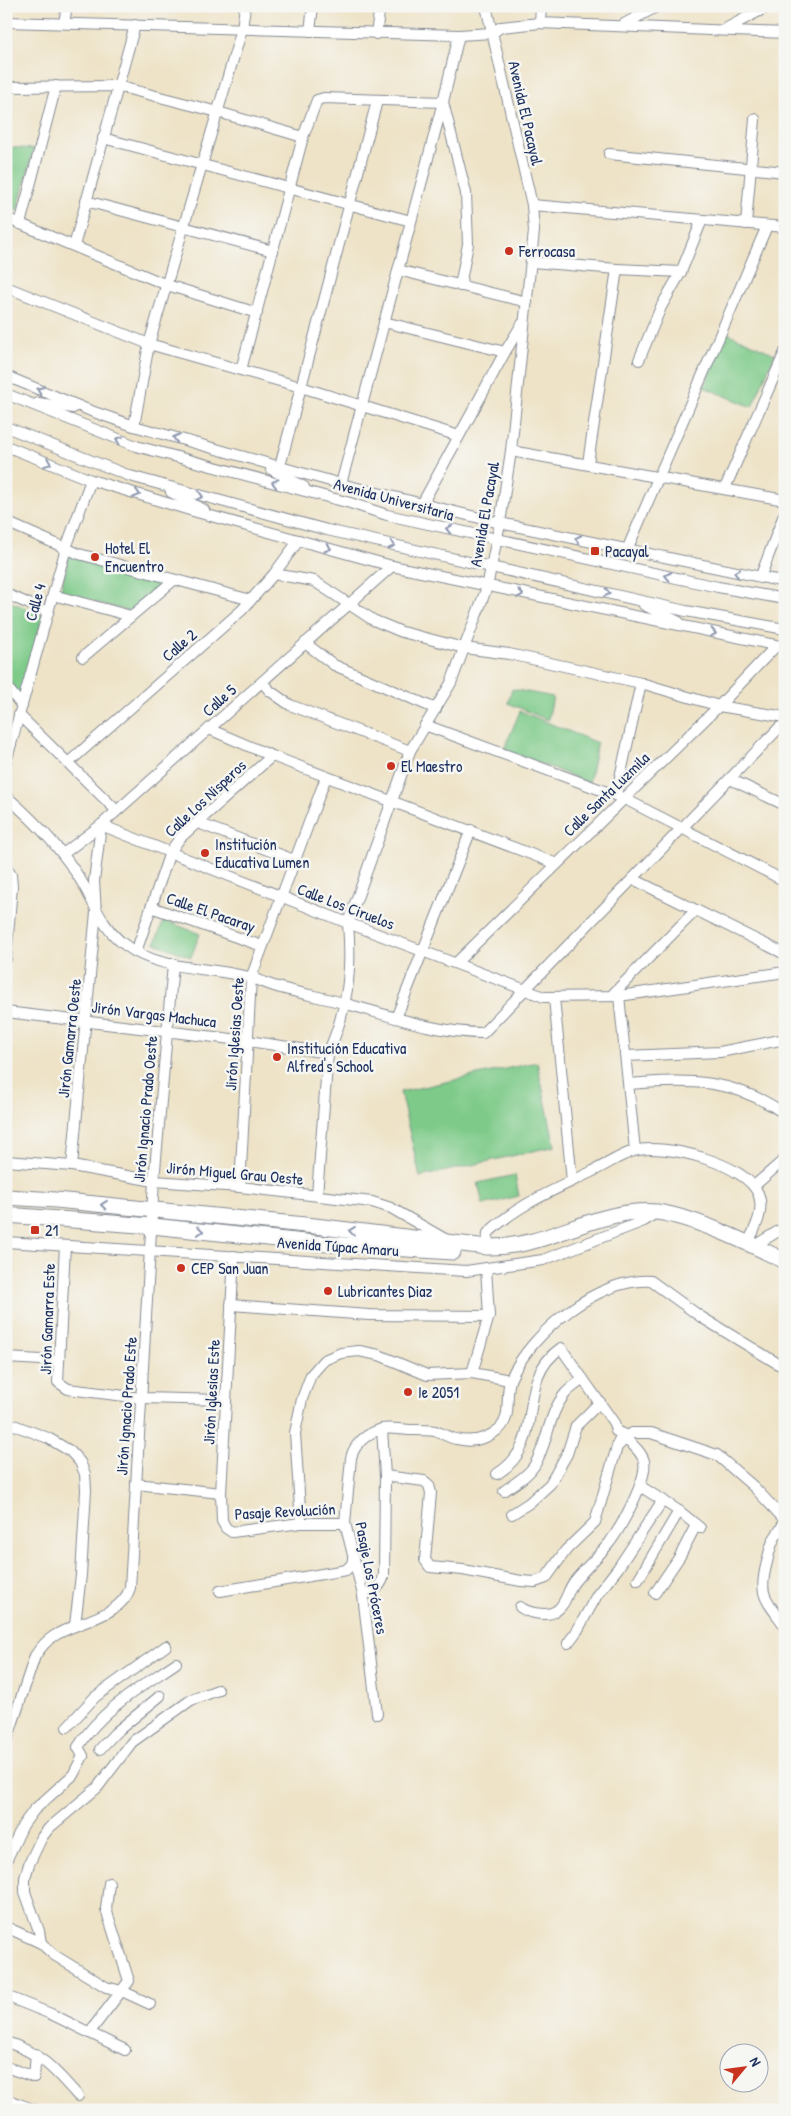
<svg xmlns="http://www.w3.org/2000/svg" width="791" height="2116" viewBox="0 0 791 2116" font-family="'Patrick Hand',sans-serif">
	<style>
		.green { fill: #7eca89; stroke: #4c7c74 }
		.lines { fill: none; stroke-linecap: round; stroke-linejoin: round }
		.minor-casing { stroke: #848992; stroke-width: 12 }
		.highway-casing { stroke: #848992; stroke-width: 17 }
		.minor { stroke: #fff; stroke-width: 10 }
		.highway { stroke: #fff; stroke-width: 15 }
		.oneway { stroke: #8d97ae }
		.poi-dot { fill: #c8321e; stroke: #f6f6f2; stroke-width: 2 }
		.labels { text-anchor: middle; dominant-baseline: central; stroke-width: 5; stroke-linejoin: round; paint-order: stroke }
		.street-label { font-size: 16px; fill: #1b2f5e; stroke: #f6f6f2 }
		.poi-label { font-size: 16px; fill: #1b2f5e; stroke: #f6f6f2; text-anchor: start }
	</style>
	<rect width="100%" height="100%" fill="#f6f6f2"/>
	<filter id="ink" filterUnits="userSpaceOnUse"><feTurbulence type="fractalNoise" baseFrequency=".02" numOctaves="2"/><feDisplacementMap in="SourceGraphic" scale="10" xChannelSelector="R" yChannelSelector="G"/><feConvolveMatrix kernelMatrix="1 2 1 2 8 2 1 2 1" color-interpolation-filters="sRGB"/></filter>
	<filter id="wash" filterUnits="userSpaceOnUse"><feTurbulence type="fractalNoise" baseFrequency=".0096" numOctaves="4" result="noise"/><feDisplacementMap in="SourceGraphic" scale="20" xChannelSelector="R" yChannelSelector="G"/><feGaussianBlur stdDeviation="1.12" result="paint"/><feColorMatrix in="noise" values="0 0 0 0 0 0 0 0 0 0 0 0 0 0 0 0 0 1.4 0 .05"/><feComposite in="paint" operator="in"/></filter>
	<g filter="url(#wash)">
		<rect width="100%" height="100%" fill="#eee3c7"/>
		<g class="green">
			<polygon points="6,147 34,149 17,211 6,206"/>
			<polygon points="727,333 775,354 752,407 704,387"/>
			<polygon points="69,555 165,583 131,612 60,592"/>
			<polygon points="6,600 43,615 19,699 6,681"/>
			<polygon points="512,689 553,697 548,720 508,703"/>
			<polygon points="520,711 597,743 589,783 504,749"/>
			<polygon points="164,920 200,934 191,957 155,943"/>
			<polygon points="537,1062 555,1146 420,1177 400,1092"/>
			<polygon points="515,1175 519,1196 483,1205 478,1183"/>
		</g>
	</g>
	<g filter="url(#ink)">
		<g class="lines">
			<g class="minor-casing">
				<g id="minor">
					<polyline points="6,22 459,35 492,33 501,27 540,23 785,33"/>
					<polyline points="64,23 67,6"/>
					<polyline points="540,23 541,6"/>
					<polyline points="624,24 658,6"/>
					<polyline points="725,29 769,6"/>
					<polyline points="310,31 313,6"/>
					<polyline points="376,34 380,6"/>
					<polyline points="6,87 117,86 218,112 303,137"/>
					<polyline points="103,138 411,221"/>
					<polyline points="609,154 785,172"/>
					<polyline points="86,201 273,251"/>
					<polyline points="532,205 785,227"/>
					<polyline points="6,218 167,285 257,313"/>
					<polyline points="20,224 56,86"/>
					<polyline points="746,224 755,119"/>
					<polyline points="74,246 135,25"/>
					<polyline points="532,262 617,269 681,272"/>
					<polyline points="398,270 527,302"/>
					<polyline points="6,287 149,344 301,387 459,436"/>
					<polyline points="384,322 505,352"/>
					<polyline points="639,360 661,307 681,272 702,220"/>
					<polyline points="241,370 303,137 317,100 324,98 443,102 466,193 468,244 460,286"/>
					<polyline points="6,376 91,411 134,426 341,484 500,523 785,582"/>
					<polyline points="6,394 136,446 350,503 387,515 718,587 785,599"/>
					<polyline points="38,403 73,408"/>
					<polyline points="134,426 149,344 242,29 245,6"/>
					<polyline points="6,427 130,476 327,530 686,611 785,629"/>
					<polyline points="6,446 91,480 193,511 392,566 785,647"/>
					<polyline points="511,451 785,500"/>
					<polyline points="588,463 617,269"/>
					<polyline points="280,466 377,101"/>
					<polyline points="271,469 304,487"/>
					<polyline points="341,484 443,102 459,35"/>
					<polyline points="725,488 785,352"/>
					<polyline points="171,492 204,510"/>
					<polyline points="422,504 505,352 522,324"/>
					<polyline points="6,522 79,554 251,600"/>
					<polyline points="627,550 767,226"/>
					<polyline points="274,574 314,581 373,620 402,632 464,648 509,654 641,683 719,706 785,717"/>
					<polyline points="760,578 785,512"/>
					<polyline points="6,594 48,612"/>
					<polyline points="53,595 131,616"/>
					<polyline points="644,605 679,622"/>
					<polyline points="305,643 334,665 436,709"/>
					<polyline points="83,657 174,580"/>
					<polyline points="262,682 270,691 290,705 410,751"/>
					<polyline points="6,686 22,706"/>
					<polyline points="19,715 116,810"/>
					<polyline points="425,725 623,798 785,881"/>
					<polyline points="209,729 272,756 557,864"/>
					<polyline points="6,762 66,548 91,480"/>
					<polyline points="68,763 242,610 274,574 299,540"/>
					<polyline points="730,779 785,805"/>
					<polyline points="616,795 641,683"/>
					<path d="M 6,796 C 36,822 63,850 83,884 C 96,907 103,929 125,945 C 161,972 211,966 252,978 C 262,981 271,986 281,988 C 303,994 325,998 347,1004 C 391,1016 437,1033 483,1033 L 780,727"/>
					<polyline points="198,823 294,860"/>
					<polyline points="63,854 101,825 392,566"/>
					<polyline points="6,867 11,875 12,886 6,959"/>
					<polyline points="633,879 785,954"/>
					<polyline points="151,907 262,946"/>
					<polyline points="136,952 170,852 180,838 272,756"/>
					<polyline points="456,963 719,706 776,646"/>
					<polyline points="611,996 696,910"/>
					<polyline points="619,996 635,1150"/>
					<polyline points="554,998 572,1181"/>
					<polyline points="6,1012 248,1041 328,1053"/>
					<polyline points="396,1018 471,830"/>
					<polyline points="626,1056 720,1052 785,1039"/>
					<path d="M 629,1084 C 689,1079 733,1078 785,1114"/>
					<polyline points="6,1161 72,1166 154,1181 240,1187 372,1202 391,1208 445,1239"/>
					<polyline points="72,1166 96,912 94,881 101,825 348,923 544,997 619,996 785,972"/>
					<polyline points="754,1186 785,1159"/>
					<polyline points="240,1187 251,978 326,777"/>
					<path d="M 317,1195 L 328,1053 C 348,1008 352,972 348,923 L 410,751 L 451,683 L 487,587 L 500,523 L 511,451 L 534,231 L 532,205 L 486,6"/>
					<polyline points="6,1242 466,1271 543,1260 644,1221 657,1212"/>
					<polyline points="65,1246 58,1382 68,1389 141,1398 225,1400"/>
					<polyline points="754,1246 785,1227"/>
					<path d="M 487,1247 L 488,1233 C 518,1204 557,1189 593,1171 C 606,1165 620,1155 634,1151 C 663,1142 750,1164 759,1196 C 764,1213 755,1228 748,1243"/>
					<polyline points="234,1256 221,1493 222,1521 226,1528 232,1532 301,1523 345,1523"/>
					<polyline points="231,1305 369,1315 489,1316"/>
					<polyline points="6,1358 59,1361"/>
					<polyline points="472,1373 489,1316 486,1268"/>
					<polyline points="6,1422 48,1438 70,1451 80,1462 85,1474 86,1490 81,1575 75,1625"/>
					<path d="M 497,1474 C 550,1441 512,1382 561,1348 L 614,1423 L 616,1431 L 625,1435"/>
					<path d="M 385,1476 L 424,1481 L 429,1485 L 431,1493 L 425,1560 L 430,1567 L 463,1570 L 521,1581 L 535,1582 L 546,1578 L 566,1550 L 595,1522 L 619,1440 L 632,1433 L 651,1433 L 717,1455 L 754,1487 L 784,1519 C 784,1527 778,1532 774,1539 C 770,1547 769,1554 767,1562 C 758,1596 765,1598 785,1626"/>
					<polyline points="136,1484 221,1493"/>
					<polyline points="640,1486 679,1511 700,1528"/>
					<path d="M 504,1491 C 515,1483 527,1477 534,1466 C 548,1444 548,1414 565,1394 C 570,1388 577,1384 583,1379"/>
					<polyline points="512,1514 529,1503 550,1484 567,1454 576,1426 600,1402"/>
					<polyline points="301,1523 295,1433 302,1399 311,1375 324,1360 341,1353 359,1351 379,1355 427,1375 472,1373 510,1380"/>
					<polyline points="638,1580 679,1511"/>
					<polyline points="220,1591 346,1570 352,1564 353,1559"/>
					<polyline points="655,1593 680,1556 696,1525"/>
					<path d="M 363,1595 C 374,1591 380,1588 384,1576 L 385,1476 L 382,1429"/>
					<path d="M 520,1607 C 528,1613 547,1617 556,1611 C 566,1605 567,1591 574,1582 C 585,1568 599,1556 610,1542 C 621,1527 648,1479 644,1461 C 642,1454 634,1445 628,1441 L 623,1441 L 618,1446"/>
					<polyline points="568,1643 577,1631 597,1595 618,1568 663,1500"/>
					<path d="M 377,1714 L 363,1595 L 345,1523 L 351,1458 C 354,1444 367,1433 382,1429 C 391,1427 403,1430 412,1430 C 419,1430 428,1430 435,1431 C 442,1433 449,1438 456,1439 C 472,1443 487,1439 499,1429 C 513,1417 504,1393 511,1378 C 531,1333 599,1277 651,1281 L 701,1317 L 785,1368"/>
					<polyline points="67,1727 95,1697 166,1646"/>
					<path d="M 6,1743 L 35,1656 C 40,1648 46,1641 54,1636 C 77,1621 121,1617 130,1588 L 154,1181 L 173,964"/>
					<polyline points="100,1749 115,1733 160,1696"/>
					<path d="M 6,1861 L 23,1825 L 34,1810 L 73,1775 L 83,1756 L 78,1747 C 102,1709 141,1687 176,1663"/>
					<polyline points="6,1927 41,1943 54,1955 106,1987 122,1991 150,2004"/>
					<polyline points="41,1943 39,1931 25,1892 25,1878 29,1864 42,1837 49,1828 97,1788 132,1742 191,1700 218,1690"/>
					<polyline points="6,1996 51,2014 125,2050"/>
					<polyline points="89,2033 129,1981 106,1909 109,1883"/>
					<path d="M 6,2042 C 41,2053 55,2070 78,2096"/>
					<polyline points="6,2067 34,2077 36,2054"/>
					<polyline points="6,2099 35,2110"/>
				</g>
			</g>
			<g class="highway-casing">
				<g id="highway">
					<path d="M 6,1197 L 56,1200 L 315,1226 L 487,1247 C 531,1248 563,1229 604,1218 C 621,1213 639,1210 657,1212 C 697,1218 748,1243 785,1261"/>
					<polyline points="6,1215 152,1226 314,1243 453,1252"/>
				</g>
			</g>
			<use href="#minor" class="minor"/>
			<use href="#highway" class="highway"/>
		</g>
		<defs><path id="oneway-chevron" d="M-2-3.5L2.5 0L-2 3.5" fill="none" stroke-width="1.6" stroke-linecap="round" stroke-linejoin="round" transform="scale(1.25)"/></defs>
		<g class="oneway">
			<use href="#oneway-chevron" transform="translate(40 390) rotate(-157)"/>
			<use href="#oneway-chevron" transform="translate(176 438) rotate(-165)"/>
			<use href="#oneway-chevron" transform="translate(119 440) rotate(-158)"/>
			<use href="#oneway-chevron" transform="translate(48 463) rotate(22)"/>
			<use href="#oneway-chevron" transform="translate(275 483) rotate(-165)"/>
			<use href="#oneway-chevron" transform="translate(137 494) rotate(17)"/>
			<use href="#oneway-chevron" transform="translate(200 496) rotate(15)"/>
			<use href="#oneway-chevron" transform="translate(449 529) rotate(-167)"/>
			<use href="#oneway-chevron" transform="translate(578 539) rotate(-168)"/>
			<use href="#oneway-chevron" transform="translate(392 545) rotate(13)"/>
			<use href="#oneway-chevron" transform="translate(328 548) rotate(16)"/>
			<use href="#oneway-chevron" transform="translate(737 573) rotate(-168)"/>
			<use href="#oneway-chevron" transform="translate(668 576) rotate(-168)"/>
			<use href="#oneway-chevron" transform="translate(607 593) rotate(12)"/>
			<use href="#oneway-chevron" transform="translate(520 594) rotate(11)"/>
			<use href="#oneway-chevron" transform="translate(713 633) rotate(11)"/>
			<use href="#oneway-chevron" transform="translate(104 1205) rotate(-174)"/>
			<use href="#oneway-chevron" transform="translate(200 1231) rotate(6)"/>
			<use href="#oneway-chevron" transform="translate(352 1231) rotate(-173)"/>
		</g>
	</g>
	<g class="poi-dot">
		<circle cx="509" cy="251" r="5"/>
		<rect x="590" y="546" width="10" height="10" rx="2.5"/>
		<circle cx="95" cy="557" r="5"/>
		<circle cx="391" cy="766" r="5"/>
		<circle cx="205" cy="853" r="5"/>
		<circle cx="277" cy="1057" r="5"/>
		<rect x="30" y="1225" width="10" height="10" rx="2.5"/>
		<circle cx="181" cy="1268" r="5"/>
		<circle cx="328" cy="1291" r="5"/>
		<circle cx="408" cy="1392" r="5"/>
	</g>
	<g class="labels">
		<g class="street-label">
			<text transform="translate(526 113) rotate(77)">Avenida El Pacayal</text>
			<text transform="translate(394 499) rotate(15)">Avenida Universitaria</text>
			<text transform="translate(484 514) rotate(-80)">Avenida El Pacayal</text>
			<text transform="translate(35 602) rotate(-74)">Calle 4</text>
			<text transform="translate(179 645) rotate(-41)">Calle 2</text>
			<text transform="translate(219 700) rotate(-42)">Calle 5</text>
			<text transform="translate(606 794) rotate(-44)">Calle Santa Luzmila</text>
			<text transform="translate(205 798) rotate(-43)">Calle Los Nisperos</text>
			<text transform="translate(346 906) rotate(21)">Calle Los Ciruelos</text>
			<text transform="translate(211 912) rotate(19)">Calle El Pacaray</text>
			<text transform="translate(154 1014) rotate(7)">Jirón Vargas Machuca</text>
			<text transform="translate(234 1034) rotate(-86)">Jirón Iglesias Oeste</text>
			<text transform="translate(69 1038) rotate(-84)">Jirón Gamarra Oeste</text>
			<text transform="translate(145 1109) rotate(-85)">Jirón Ignacio Prado Oeste</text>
			<text transform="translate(235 1173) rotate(5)">Jirón Miguel Grau Oeste</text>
			<text transform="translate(338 1246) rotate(4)">Avenida Túpac Amaru</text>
			<text transform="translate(47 1319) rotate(-88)">Jirón Gamarra Este</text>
			<text transform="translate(211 1392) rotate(-87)">Jirón Iglesias Este</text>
			<text transform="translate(126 1406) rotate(-86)">Jirón Ignacio Prado Este</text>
			<text transform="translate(285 1511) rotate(-3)">Pasaje Revolución</text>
			<text transform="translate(372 1578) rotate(79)">Pasaje Los Próceres</text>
		</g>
		<g class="poi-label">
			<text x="519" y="251">Ferrocasa</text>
			<text x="105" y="548">Hotel El<tspan x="105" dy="18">Encuentro</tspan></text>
			<text x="605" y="551">Pacayal</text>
			<text x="401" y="766">El Maestro</text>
			<text x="215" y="844">Institución<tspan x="215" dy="18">Educativa Lumen</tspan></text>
			<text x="287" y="1048">Institución Educativa<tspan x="287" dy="18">Alfred's School</tspan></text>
			<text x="45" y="1230">21</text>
			<text x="191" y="1268">CEP San Juan</text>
			<text x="338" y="1291">Lubricantes Diaz</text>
			<text x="418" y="1392">Ie 2051</text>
		</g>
	</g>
	<rect width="791" height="2116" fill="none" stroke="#f6f6f2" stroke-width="25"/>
	<g transform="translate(744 2068) rotate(61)"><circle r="24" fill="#f6f6f2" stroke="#9ea6b7"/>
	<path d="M0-4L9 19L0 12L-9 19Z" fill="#c8321e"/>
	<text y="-8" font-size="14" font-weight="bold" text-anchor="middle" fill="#1b2f5e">N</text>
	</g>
</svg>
